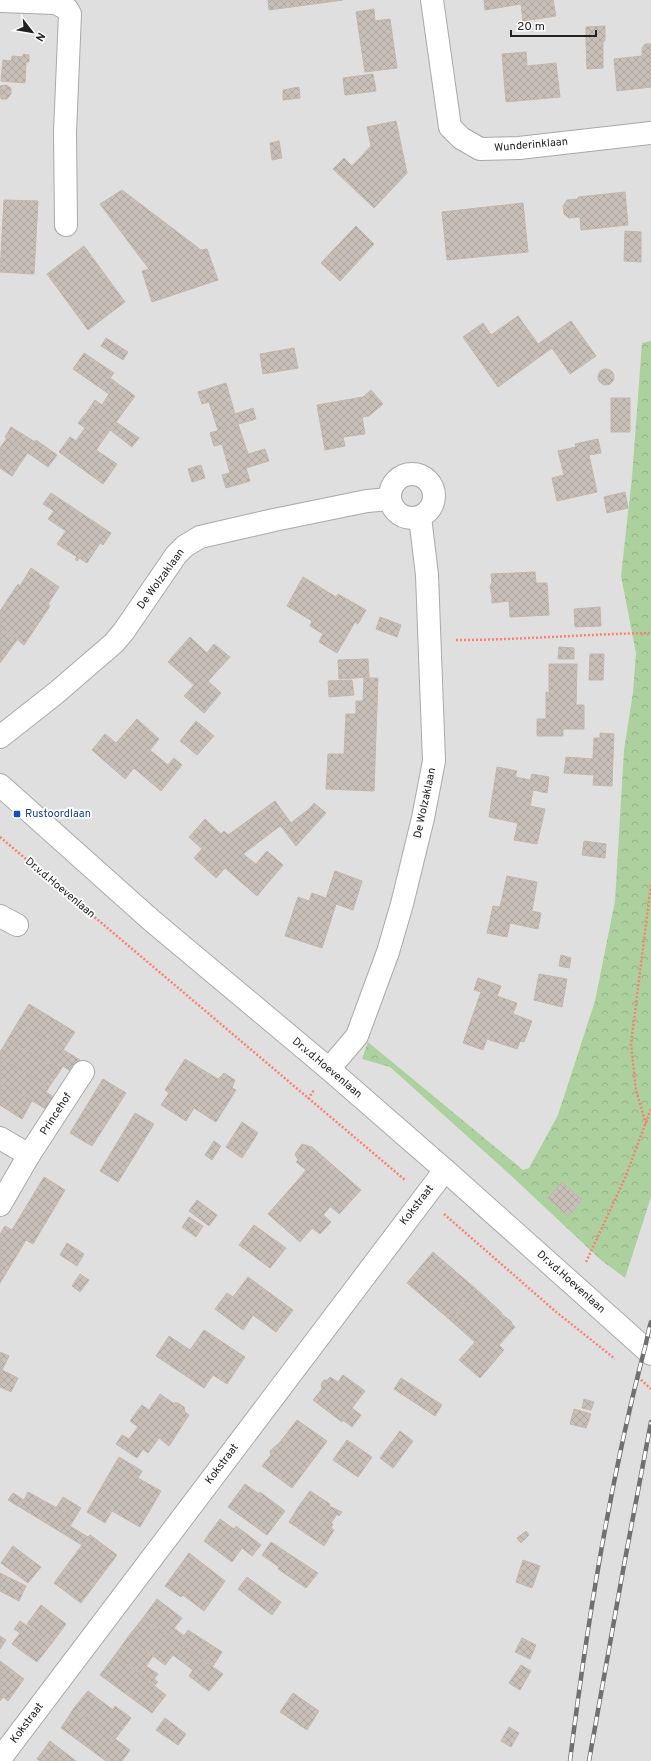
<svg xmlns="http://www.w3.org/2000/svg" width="651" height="1761" viewBox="0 0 651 1761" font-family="Overpass,sans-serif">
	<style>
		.residential { fill: #e0dfdf }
		.forest { fill: url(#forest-crowns) }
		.building { fill: url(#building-cross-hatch); stroke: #c4b6ab }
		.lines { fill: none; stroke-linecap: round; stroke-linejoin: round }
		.minor-casing { stroke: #a9a9a9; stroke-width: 24 }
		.path { stroke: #fa8072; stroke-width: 2.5; stroke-dasharray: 2 2; stroke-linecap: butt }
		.minor { stroke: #fff; stroke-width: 22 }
		.rail-casing { stroke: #707070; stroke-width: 4.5 }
		.rail { stroke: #fff; stroke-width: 3; stroke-dasharray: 9; stroke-linecap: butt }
		.transit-dot { fill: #1a4fb4; stroke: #fff; stroke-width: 1.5 }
		.labels { text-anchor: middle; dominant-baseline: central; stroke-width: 3.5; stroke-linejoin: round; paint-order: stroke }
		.street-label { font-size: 11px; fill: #222; stroke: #fff }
		.transit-label { font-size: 11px; fill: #164399; stroke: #fff; text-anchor: start }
	</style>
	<defs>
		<pattern id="forest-crowns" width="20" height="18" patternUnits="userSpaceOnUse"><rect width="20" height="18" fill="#add19e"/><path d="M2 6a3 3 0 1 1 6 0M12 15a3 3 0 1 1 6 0" fill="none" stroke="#95b388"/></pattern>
		<pattern id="building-cross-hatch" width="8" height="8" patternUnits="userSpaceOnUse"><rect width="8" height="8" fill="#c7bfb8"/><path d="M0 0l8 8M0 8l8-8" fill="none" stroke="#aba49e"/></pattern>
	</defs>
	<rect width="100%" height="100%" fill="#f2efe9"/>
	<rect class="residential" x="0" y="0" width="651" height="1761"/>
	<polygon class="forest" points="651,341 651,1197 625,1278 601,1260 506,1171 390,1067 362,1059 368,1042 523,1170 529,1168 558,1115 595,1001 615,901 624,750 633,692 636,653 621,576 632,477 642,343"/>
	<g class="building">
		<polygon points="268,0 343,0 269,10"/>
		<polygon points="484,0 553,0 556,16 523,21 521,4 485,10"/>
		<polygon points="374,9 375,21 390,19 397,68 365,72 356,12"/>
		<polygon points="605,26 605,41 586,42 586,27"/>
		<polygon points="603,41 603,68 587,69 586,42"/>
		<polygon points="645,44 651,44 651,87 617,91 614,59 642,56 642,48"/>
		<polygon points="526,52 527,66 556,63 560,97 506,102 502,54"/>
		<polygon points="23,54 29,55 29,62 26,62 25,83 1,81 3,60 11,61 12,56 23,57"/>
		<polygon points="373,74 376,91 345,95 343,78"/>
		<polygon points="6,85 11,88 11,94 7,99 1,99 0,86"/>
		<polygon points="299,87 300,98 283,100 283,90"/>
		<polygon points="396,121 407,173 374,208 333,169 344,158 352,166 371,146 367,127"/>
		<polygon points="279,141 282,158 272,160 270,143"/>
		<polygon points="122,190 201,250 207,249 218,280 152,302 142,271 149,269 100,204"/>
		<polygon points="625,192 628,225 581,230 580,217 569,218 564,214 563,206 567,200 578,199 578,197"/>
		<polygon points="4,200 38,201 34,274 0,272"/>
		<polygon points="523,203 528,252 447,260 442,212"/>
		<polygon points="356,226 374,244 340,281 321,263"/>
		<polygon points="625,231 641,232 641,262 624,261"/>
		<polygon points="84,246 125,302 88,330 47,274"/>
		<polygon points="518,316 538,344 571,321 596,356 570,374 552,348 498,387 463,337 483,323 491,335"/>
		<polygon points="106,338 128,352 123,360 101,346"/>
		<polygon points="294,348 298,368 263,374 260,354"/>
		<polygon points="84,353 114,373 110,378 135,396 116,422 139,438 132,447 87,412 95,400 102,405 109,394 73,369"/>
		<circle cx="606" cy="377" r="8"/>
		<polygon points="226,383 235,414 253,408 256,419 218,430 209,402 202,404 198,392"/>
		<polygon points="371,390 383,404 369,416 362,417 365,434 343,437 345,446 325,450 317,405 363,397"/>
		<rect x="611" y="398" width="19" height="34"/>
		<polygon points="87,412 110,430 96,450 117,464 103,484 59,452 70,437 76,441 85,428 78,423"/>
		<polygon points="238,424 248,454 265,449 269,461 246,468 250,481 226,488 222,475 230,473 222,444 214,446 210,433"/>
		<polygon points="11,427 35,442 36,440 57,455 48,467 5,437"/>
		<polygon points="7,438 28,452 12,476 0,468 0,448"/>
		<polygon points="598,439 601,453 589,455 597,492 557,501 552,478 564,475 558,451 576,447 575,444"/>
		<polygon points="201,465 205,478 192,482 188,469"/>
		<polygon points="625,492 628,508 607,513 604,497"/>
		<polygon points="51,493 111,533 103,545 100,543 87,563 79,558 77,561 75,559 77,557 57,544 66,531 48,519 54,511 43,504"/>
		<polygon points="31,568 59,587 48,604 50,606 24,645 0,626 0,611 18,584 20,586"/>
		<polygon points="535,572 536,583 547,583 549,615 510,617 509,601 492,603 492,596 490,587 492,582 491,574"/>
		<polygon points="303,577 336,597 338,594 366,610 358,624 355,622 337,653 319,642 323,634 310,626 312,621 287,606"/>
		<polygon points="600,607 601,626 575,627 574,609"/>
		<polygon points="380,617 401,625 397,637 376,629"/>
		<polygon points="0,626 17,640 0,663"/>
		<polygon points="190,637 207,653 214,644 230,657 208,681 221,693 204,713 184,696 194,685 168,662"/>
		<polygon points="559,647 574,648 574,659 558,659"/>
		<polygon points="590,654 604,654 603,680 589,680"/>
		<polygon points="368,659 369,677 339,679 338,660"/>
		<polygon points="549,664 577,664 576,705 584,705 584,729 563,729 563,736 537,736 537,719 546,719 546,692 549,693"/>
		<polygon points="364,678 378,678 374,791 326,789 328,754 344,754 346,714 356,714 356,701 363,701"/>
		<polygon points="352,680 354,695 329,697 328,681"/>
		<polygon points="137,719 159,739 150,750 168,765 174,758 182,765 161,791 134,768 125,779 92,750 105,734 116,743"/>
		<polygon points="196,721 214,736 197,755 180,741"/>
		<polygon points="600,733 614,734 613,758 593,757 594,738 600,738"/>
		<polygon points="566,757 593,759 593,757 613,758 612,786 593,785 594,775 564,773"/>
		<polygon points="497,767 517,771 515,777 530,780 532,774 549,777 547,793 533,790 530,806 545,809 537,844 514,840 518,823 489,817"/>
		<polygon points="275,801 291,823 283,829 280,826 243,854 256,864 267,851 283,865 257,896 225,868 216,878 194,858 202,849 189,837 205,819 221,834 224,831 228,835"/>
		<polygon points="314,803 326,813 296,846 283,829 309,809"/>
		<polygon points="584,841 606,844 605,858 582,855"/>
		<polygon points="335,871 362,881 353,910 336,904 322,948 285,936 298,897 309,901 312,893 326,898"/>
		<polygon points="507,876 537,882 532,911 541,913 538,929 510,923 507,937 487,933 493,906 500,907"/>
		<polygon points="561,955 571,958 569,968 559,966"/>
		<polygon points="539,974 567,979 562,1007 534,1000"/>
		<polygon points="478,978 501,986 497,996 517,1003 513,1014 532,1021 524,1042 520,1041 517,1049 487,1039 483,1050 463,1043 481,992 474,990"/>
		<polygon points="29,1004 75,1032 63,1050 18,1022"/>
		<polygon points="18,1022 80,1060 72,1072 63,1066 60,1071 8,1039"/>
		<polygon points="8,1039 60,1071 49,1087 0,1058 0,1052"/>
		<polygon points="0,1058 49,1087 46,1092 57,1099 49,1111 0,1081"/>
		<polygon points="185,1059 218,1079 224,1073 235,1080 232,1088 236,1090 216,1122 194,1108 186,1121 161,1105 169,1093 165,1090"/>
		<polygon points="103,1079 126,1093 92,1146 70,1133"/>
		<polygon points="0,1081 32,1101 22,1119 0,1105"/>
		<polygon points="135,1113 154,1124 118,1182 100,1171"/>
		<polygon points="242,1122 258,1133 242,1158 226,1147"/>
		<polygon points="214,1141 221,1146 212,1160 205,1155"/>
		<polygon points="302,1144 312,1147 361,1190 339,1214 301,1180 298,1180 306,1170 296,1162 298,1160 295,1154"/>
		<polygon points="44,1177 65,1190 33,1244 26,1240 0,1283 0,1234 5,1226 12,1230"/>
		<polygon points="298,1180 301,1180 330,1205 330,1207 323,1215 331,1222 320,1234 312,1228 300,1242 268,1214"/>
		<polygon points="562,1182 582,1200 568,1216 548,1198"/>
		<polygon points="197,1200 217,1215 209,1226 189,1211"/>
		<polygon points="189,1217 203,1226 196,1237 182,1227"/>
		<polygon points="254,1225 286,1248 270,1268 239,1245"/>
		<polygon points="67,1243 84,1254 77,1266 60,1255"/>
		<polygon points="433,1252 476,1289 450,1320 407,1283"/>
		<polygon points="80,1274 89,1280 80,1292 72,1286"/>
		<polygon points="248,1277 293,1310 276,1332 253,1315 243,1330 215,1309 227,1293 233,1297"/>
		<polygon points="476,1289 502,1313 501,1314 511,1321 512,1324 515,1327 499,1345 504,1350 480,1378 459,1360 475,1342 450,1320"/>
		<polygon points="204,1330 245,1357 227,1384 213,1375 204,1388 156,1356 169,1336 190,1350"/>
		<polygon points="0,1352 9,1356 2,1370 18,1378 11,1392 0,1387"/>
		<polygon points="343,1375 365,1391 352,1408 361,1415 352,1427 343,1420 342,1422 313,1400 322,1389 321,1384 324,1380 328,1380 330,1377 338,1382"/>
		<polygon points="401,1378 442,1405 435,1416 394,1389"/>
		<polygon points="160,1394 173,1403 178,1403 184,1407 185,1412 189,1415 169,1446 159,1438 148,1453 143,1449 137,1458 116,1444 122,1435 129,1439 138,1427 130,1421 142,1405 149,1410"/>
		<polygon points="584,1399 594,1402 591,1410 582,1408"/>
		<polygon points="574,1409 591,1414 586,1428 570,1424"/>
		<polygon points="297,1420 327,1441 310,1464 280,1442"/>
		<polygon points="400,1431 413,1441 393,1468 380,1458"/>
		<polygon points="347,1440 372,1457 358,1477 333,1460"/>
		<polygon points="280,1442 310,1464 292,1488 262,1466 271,1455 270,1451"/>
		<polygon points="119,1457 142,1471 138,1478 161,1491 140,1527 112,1511 105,1523 87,1512"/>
		<polygon points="245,1484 259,1494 260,1492 285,1511 267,1535 228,1507"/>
		<polygon points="310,1491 330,1504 329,1506 342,1512 339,1516 337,1514 331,1523 333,1524 331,1528 299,1506"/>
		<polygon points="28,1492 75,1518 70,1526 88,1537 90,1535 117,1555 81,1603 54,1583 82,1545 8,1500 13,1493 24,1500"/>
		<polygon points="63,1497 81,1508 75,1518 60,1509 59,1510 56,1508"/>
		<polygon points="299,1506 334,1530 324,1546 289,1522"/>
		<polygon points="220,1519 234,1529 236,1526 261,1545 252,1556 242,1548 232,1562 204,1541"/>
		<polygon points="526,1531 529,1535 521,1543 517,1538"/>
		<polygon points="271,1542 318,1573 306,1588 278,1569 279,1567 262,1555"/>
		<polygon points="13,1546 41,1567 28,1583 1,1563"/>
		<polygon points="189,1553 225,1581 204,1611 183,1595 181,1597 165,1586"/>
		<polygon points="523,1560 540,1566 532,1588 516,1582"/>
		<polygon points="0,1573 26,1586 19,1601 0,1591"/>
		<polygon points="247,1577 281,1602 272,1615 238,1589"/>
		<polygon points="157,1599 182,1618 174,1628 184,1636 188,1630 222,1652 213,1666 184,1647 183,1648 143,1618"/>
		<polygon points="41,1605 66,1624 52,1643 27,1624"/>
		<polygon points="143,1618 183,1648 184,1647 223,1674 209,1691 189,1676 193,1670 173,1655 165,1665 128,1637"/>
		<polygon points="20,1621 52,1643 37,1662 12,1644 20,1633 14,1629"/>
		<polygon points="0,1636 6,1640 0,1649"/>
		<polygon points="128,1637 153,1656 146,1666 158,1674 154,1679 158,1682 155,1685 115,1655"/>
		<polygon points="522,1638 536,1645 530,1659 515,1652"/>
		<polygon points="115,1655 166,1695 152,1713 100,1675"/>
		<polygon points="0,1661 24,1679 8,1701 3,1697 0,1701"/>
		<polygon points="521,1665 531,1671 520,1690 509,1683"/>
		<polygon points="88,1691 113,1710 115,1706 131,1718 115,1739 74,1708"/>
		<polygon points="293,1693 319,1711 307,1730 280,1712"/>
		<polygon points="74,1708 130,1750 122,1761 106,1761 61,1728"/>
		<polygon points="165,1718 186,1734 178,1745 156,1730"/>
		<polygon points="509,1727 519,1733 511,1747 501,1741"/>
		<polygon points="50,1741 76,1761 40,1761 37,1759"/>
	</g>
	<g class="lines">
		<g class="minor-casing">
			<g id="minor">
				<polyline points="432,0 450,127 461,138 480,149 519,148 651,133"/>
				<polyline points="0,1 56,3 67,9 70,14 65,132 66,225"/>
				<circle cx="412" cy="496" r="22"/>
				<polyline points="0,737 56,693 114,643 124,631 176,555 185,546 200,537 274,520 367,501 390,499"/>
				<polyline points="0,785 151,920 329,1069 445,1170 651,1354"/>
				<polyline points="0,916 17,925"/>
				<polyline points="329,1069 357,1036 388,952 402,904 423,818 434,761 427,575 420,517"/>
				<polyline points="0,1138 29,1155 83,1072"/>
				<polyline points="0,1205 29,1155"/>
				<polyline points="0,1759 445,1170"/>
			</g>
		</g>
		<g class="path">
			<path d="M 456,640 C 521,640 586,634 651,633"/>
			<polyline points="0,837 405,1180"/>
			<polyline points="308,1099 314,1090"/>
			<polyline points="646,1124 636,1090 631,1044 651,884"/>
			<polyline points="444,1214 555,1311 615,1359"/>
			<polyline points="586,1262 625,1178 651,1109"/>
			<polyline points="638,1377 651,1389"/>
		</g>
		<use href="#minor" class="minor"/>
		<g class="rail-casing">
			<g id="rail">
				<path d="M 570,1761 C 587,1623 609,1486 644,1351 C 647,1341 648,1331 651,1322"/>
				<polyline points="589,1761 624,1565 651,1422"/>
			</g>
		</g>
		<use href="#rail" class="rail"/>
	</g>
	<rect class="transit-dot" x="13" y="810" width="8" height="8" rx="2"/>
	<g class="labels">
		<g class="street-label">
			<text transform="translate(531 145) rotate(-5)">Wunderinklaan</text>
			<text transform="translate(161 579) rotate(-54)">De Wolzaklaan</text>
			<text transform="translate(425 803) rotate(-78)">De Wolzaklaan</text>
			<text transform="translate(60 888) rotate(40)">Dr.v.d.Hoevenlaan</text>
			<text transform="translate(327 1068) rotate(40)">Dr.v.d.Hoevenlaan</text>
			<text transform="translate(56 1114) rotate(-57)">Princehof</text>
			<text transform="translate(417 1205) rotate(-52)">Kokstraat</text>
			<text transform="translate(571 1282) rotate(42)">Dr.v.d.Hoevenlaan</text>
			<text transform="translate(222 1464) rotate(-53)">Kokstraat</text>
			<text transform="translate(27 1723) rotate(-53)">Kokstraat</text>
		</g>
		<g class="transit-label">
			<text x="25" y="814">Rustoordlaan</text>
		</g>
	</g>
	<g transform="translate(32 32) rotate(121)" stroke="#ffffff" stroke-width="3" paint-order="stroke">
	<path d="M0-3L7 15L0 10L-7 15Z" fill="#222222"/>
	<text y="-6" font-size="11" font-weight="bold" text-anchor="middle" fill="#222222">N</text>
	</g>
	<path d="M511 30v6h85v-6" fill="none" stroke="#222222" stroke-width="2"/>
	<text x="517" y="30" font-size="12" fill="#222222" stroke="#ffffff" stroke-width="3" paint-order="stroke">20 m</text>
</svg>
